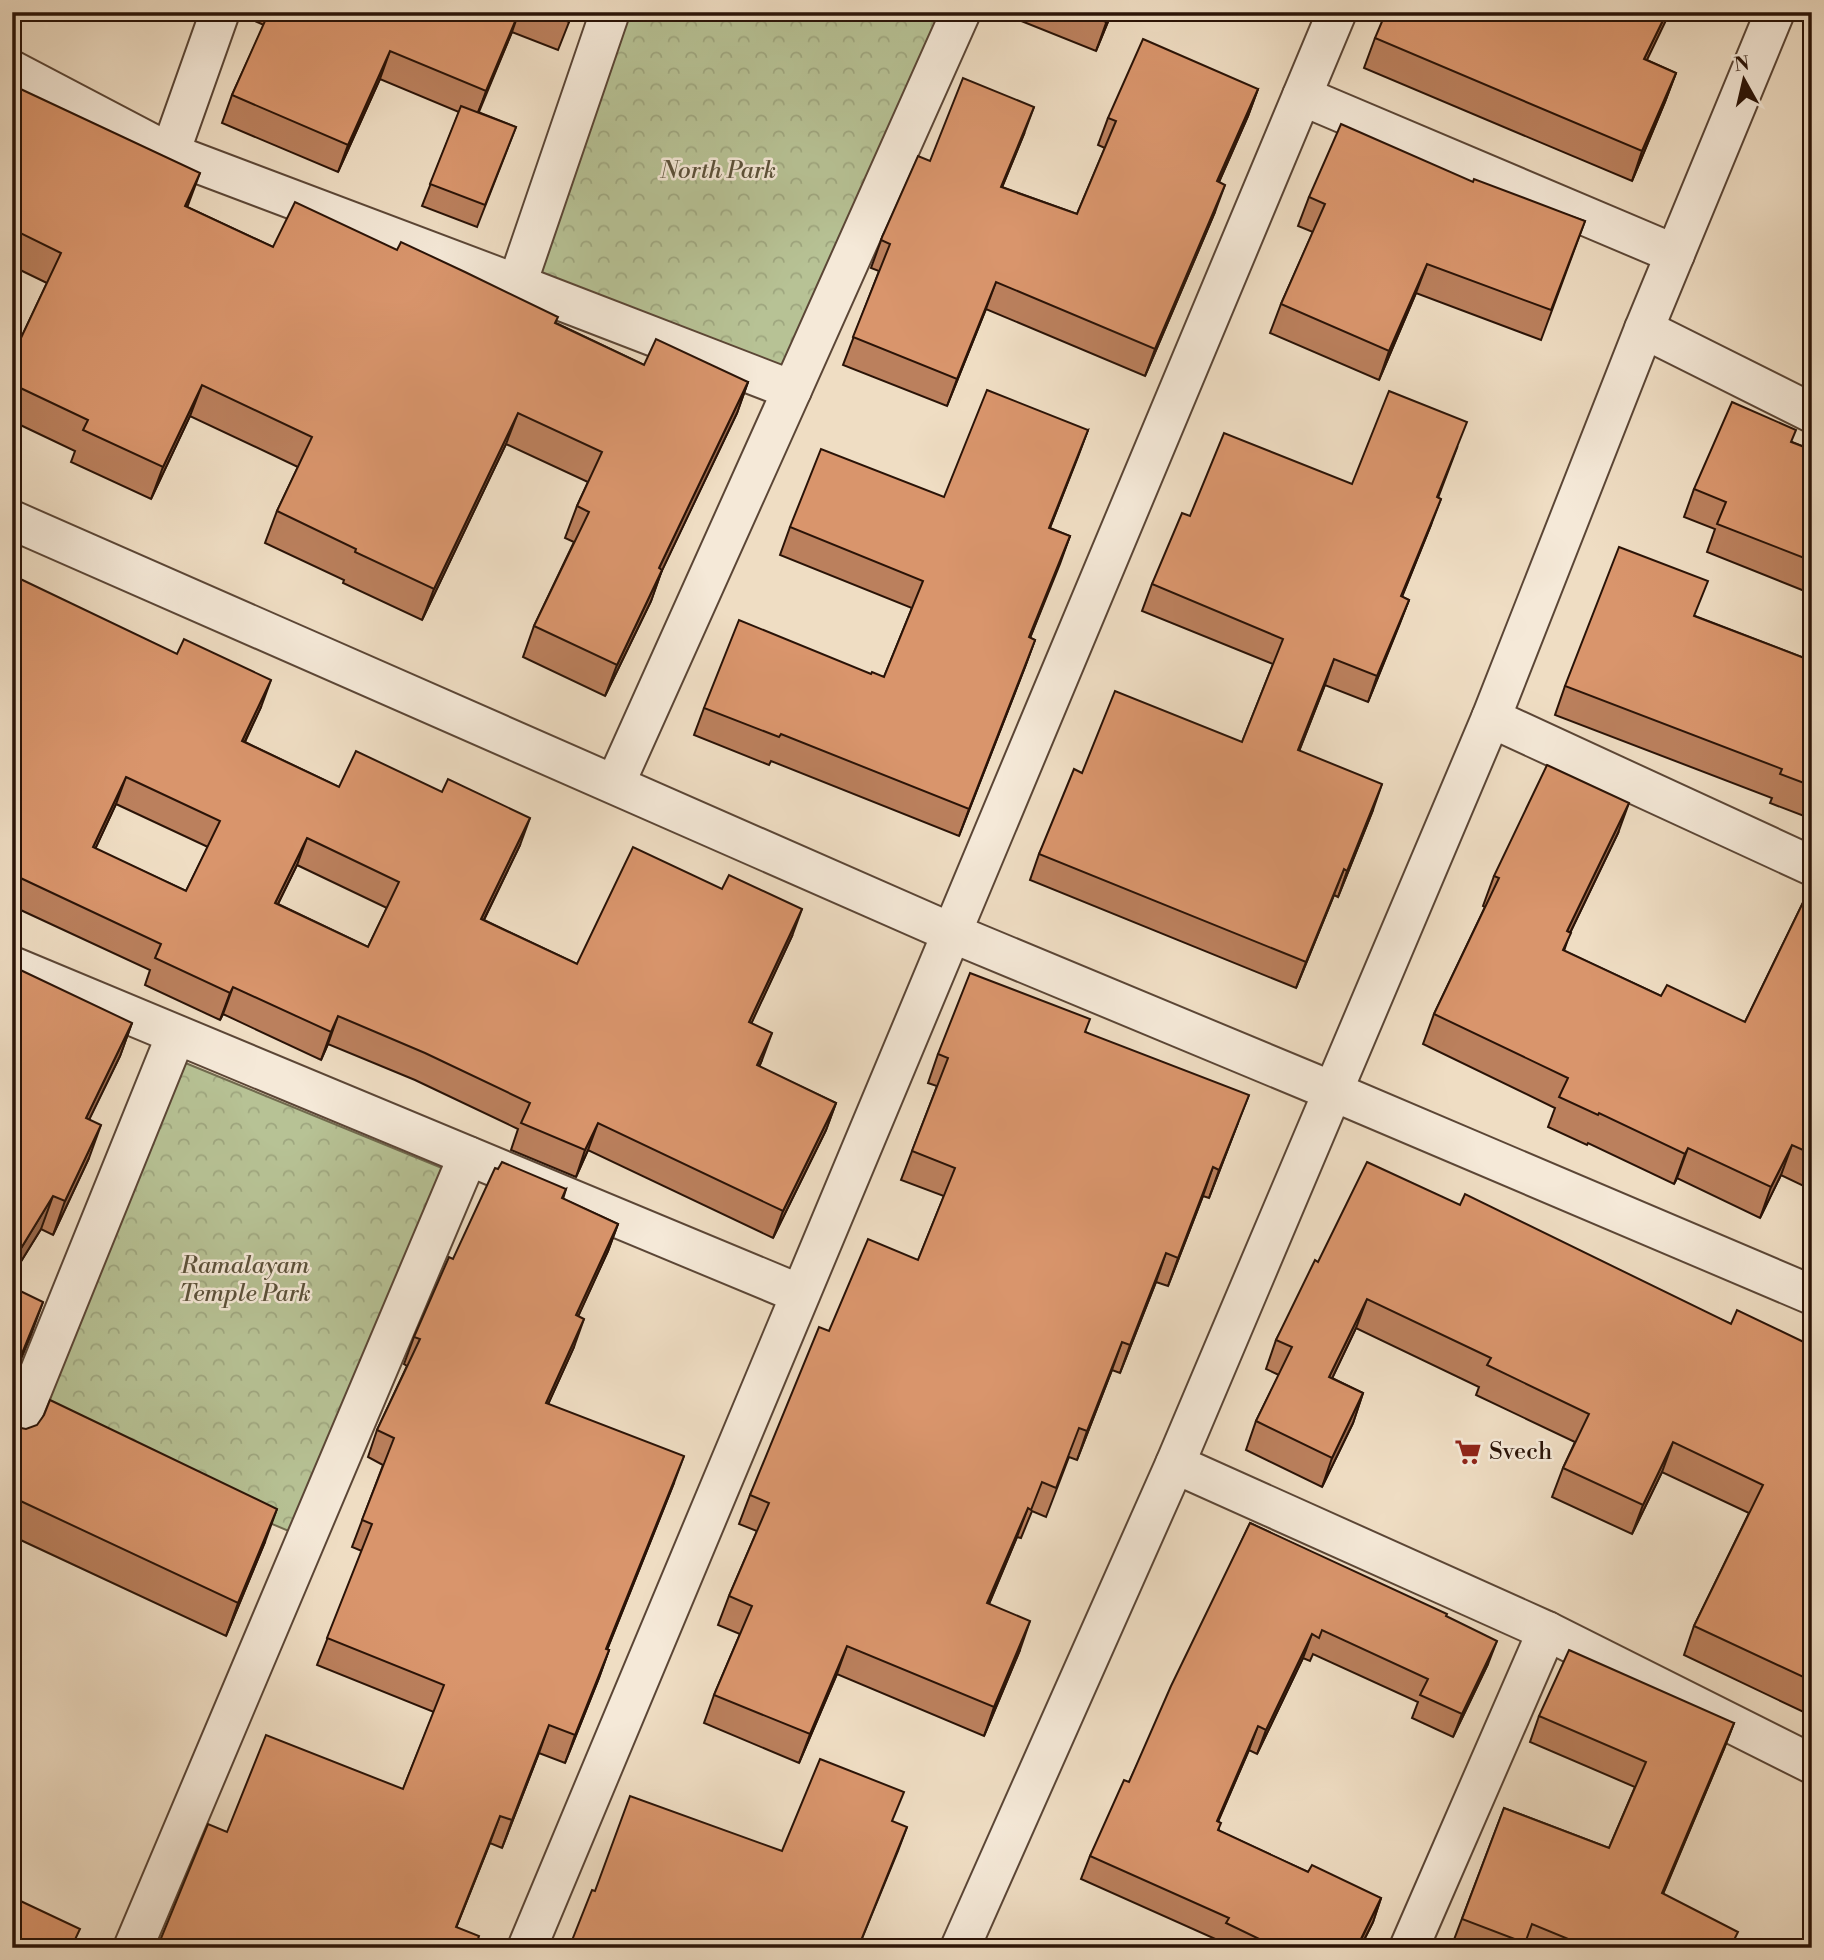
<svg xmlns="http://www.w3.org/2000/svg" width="1824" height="1960" viewBox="0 0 1824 1960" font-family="'Libre Bodoni',serif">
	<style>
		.forest { fill: url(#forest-crowns); stroke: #706a4e; stroke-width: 2 }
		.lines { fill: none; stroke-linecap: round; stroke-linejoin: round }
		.minor-casing { stroke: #5b4636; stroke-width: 42 }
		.minor { stroke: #f5e9d8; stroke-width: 38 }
		.wall { fill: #bb805d; stroke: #2a1307; stroke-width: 2; fill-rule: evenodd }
		.shaded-wall { fill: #98684c; stroke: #2a1307; stroke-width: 2 }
		.building { fill: #d9956c; stroke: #2a1307; stroke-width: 2; fill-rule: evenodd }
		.labels { text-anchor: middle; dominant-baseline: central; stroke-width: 5; stroke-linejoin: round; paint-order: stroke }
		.park-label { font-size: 24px; font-style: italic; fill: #5b5039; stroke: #f5e9d8 }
		.poi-label { font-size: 24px; fill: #2a1307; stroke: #f5e9d8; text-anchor: start }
	</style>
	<defs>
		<pattern id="forest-crowns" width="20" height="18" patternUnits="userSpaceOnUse" patternTransform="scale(1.75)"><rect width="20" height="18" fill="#b7c295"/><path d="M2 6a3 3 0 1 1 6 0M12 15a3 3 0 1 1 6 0" fill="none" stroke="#9ea67f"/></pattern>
	</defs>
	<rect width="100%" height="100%" fill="#efddc3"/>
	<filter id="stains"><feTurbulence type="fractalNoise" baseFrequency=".00286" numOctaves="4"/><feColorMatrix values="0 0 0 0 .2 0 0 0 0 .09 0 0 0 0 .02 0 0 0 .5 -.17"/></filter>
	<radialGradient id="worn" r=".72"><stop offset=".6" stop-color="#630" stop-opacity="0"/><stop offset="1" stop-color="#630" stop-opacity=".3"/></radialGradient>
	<g class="forest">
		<polygon points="610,12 955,12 792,390 517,284"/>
		<polygon points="183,1062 442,1168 291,1532 34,1423"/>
	</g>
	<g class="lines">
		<g class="minor-casing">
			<g id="minor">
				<polyline points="12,70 170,153 517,284 792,390 615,784"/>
				<polyline points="1302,96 1675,254"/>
				<polyline points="170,153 220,12"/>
				<polyline points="517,284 610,12"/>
				<polyline points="1644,329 1812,413"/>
				<polyline points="792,390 961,12"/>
				<polyline points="12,520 952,933 1332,1091 1812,1295"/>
				<polyline points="1491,718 1812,866"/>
				<polyline points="12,966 800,1294"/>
				<polyline points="12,1440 176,1035"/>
				<polyline points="1175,1464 1547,1631 1812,1764"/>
				<polyline points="133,1948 468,1156"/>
				<polyline points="527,1948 1337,12"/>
				<polyline points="960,1948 1175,1464 1491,718 1644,329 1775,12"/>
				<polyline points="1409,1948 1547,1631"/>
			</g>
		</g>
		<use href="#minor" class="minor"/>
	</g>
	<g class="wall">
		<polygon points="258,12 573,12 558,50 512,32 478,112 516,127 477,227 422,206 459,112 380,79 338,172 222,123 232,95 264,25 255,21"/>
		<polygon points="999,12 1112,12 1096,51"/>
		<polygon points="1375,38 1647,60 1676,73 1665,102 1632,181 1364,68"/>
		<polygon points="12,85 187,207 273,247 556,323 644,365 748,382 737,413 662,570 651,601 605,696 523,657 534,626 574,542 565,538 577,506 588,482 506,444 422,620 343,583 344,580 265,543 277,511 298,467 190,416 151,499 71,462 75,451 12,421 12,357 47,283 12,266"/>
		<polygon points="1258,89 1248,116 1219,182 1215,212 1145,376 986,309 947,406 843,365 879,271 871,268 883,235 930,161 1024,134 1002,187 1077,214 1105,148 1098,145 1108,118"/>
		<polygon points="1473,182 1585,221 1541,340 1416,293 1379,380 1270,333 1281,304 1313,232 1298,226 1309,197"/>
		<polygon points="1088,430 1050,528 1070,536 1030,638 1035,640 1025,667 959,836 771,761 769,765 694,735 704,708 871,674 884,677 912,608 780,555 790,527 944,497"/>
		<polygon points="1792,442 1812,450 1812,594 1707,552 1715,529 1684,517 1694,489"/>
		<polygon points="1457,448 1438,498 1431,525 1402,597 1409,600 1368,702 1325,685 1299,751 1373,810 1338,897 1334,895 1296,988 1030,880 1039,854 1082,773 1242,742 1273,664 1142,611 1152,584 1190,516 1352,484"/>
		<path d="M 12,575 L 261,707 L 245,742 L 339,787 L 520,845 L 484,920 L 577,964 L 792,936 L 751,1023 L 762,1060 L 759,1067 L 836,1103 L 826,1130 L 773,1238 L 588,1150 L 576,1177 L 511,1150 L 518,1129 L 415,1080 L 328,1044 L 321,1060 L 223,1014 L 220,1020 L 145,985 L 150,970 L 12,906 ZM 116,804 L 208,847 L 186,891 L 95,849 ZM 297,865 L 387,908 L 368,947 L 278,904 Z"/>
		<polygon points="1695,616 1812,661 1812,819 1770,803 1772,798 1555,715 1565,686"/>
		<polygon points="1618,833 1570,933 1564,951 1661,996 1745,1022 1812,884 1812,1190 1781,1175 1760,1218 1677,1178 1674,1184 1588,1143 1587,1145 1548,1127 1555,1108 1423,1044 1434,1014 1485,907 1483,906 1494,876"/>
		<polygon points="132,1023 120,1056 89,1119 89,1158 53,1235 41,1229 12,1276"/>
		<polygon points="1086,1032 1238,1123 1209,1198 1203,1196 1168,1286 1156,1282 1120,1373 1112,1370 1077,1460 1069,1457 1046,1517 1032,1511 1021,1538 1017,1537 989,1604 1020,1650 984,1736 837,1674 799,1763 704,1723 714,1695 740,1634 718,1625 729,1596 757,1531 739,1524 750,1495 829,1331 918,1260 944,1196 901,1180 937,1086 928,1083 938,1054"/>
		<polygon points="566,1189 563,1199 618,1224 608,1251 578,1316 574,1347 548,1404 674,1483 607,1650 609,1650 599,1678 565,1763 539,1753 502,1848 490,1843 456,1928 227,1832 403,1789 434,1712 317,1665 362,1551 352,1547 383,1465 368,1457 377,1430 407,1366 404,1364 414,1337 453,1259"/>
		<polygon points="1460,1205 1731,1324 1812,1346 1812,1716 1684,1655 1694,1626 1749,1513 1662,1472 1632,1534 1552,1497 1563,1468 1575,1442 1476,1395 1479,1387 1356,1328 1332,1378 1363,1393 1353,1423 1322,1487 1246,1450 1256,1421 1279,1375 1266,1369 1276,1340 1318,1262"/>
		<polygon points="12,1424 16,1427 265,1542 226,1636 12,1536"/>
		<polygon points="1250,1523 1446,1616 1488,1664 1453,1737 1412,1718 1418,1702 1313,1654 1310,1661 1303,1658 1257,1754 1249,1750 1218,1821 1219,1831 1308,1872 1381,1898 1373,1922 1360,1948 1219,1948 1218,1947 1220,1941 1081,1879 1090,1856 1129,1782"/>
		<polygon points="1539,1716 1734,1723 1724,1749 1663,1894 1732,1948 1459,1948 1452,1945 1504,1808 1609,1848 1635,1787 1530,1742"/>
	</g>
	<g class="shaded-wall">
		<polygon points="13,12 17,12 12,22 12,15"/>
		<polygon points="519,12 512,32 476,119 486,91"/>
		<polygon points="1110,12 1112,12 1096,51"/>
		<polygon points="1667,12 1670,12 1633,89 1644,59"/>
		<polygon points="390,51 380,79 338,172 348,145"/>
		<polygon points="1676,73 1665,102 1632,181 1642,151"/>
		<polygon points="1258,89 1248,116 1207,209 1217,181"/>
		<polygon points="1034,107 1024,134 991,214 1001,187"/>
		<polygon points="200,173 188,205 173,237 185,206"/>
		<polygon points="1225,185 1215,212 1145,376 1155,349"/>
		<polygon points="1427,264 1416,293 1379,380 1389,351"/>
		<polygon points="996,282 986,309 947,406 957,379"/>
		<polygon points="748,382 737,413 648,600 659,568"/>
		<polygon points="202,385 190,416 151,499 163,467"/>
		<polygon points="518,413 506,444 422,620 434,589"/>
		<polygon points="1088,430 1078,457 1039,555 1049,528"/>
		<polygon points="1441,499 1431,525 1391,623 1401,596"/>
		<polygon points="1070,536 1060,564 1019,665 1029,637"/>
		<polygon points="662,570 651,601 605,696 617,665"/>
		<polygon points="1409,600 1399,626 1368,702 1377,676"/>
		<polygon points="1035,640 1025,667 959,836 969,809"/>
		<polygon points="1334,659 1325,685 1289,777 1298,750"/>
		<polygon points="271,680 261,707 232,768 242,741"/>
		<polygon points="126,777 116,804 83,875 93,847"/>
		<polygon points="1382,784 1373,810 1338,897 1347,871"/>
		<polygon points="1629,803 1618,833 1556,962 1567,931"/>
		<polygon points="530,818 520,845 471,946 481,919"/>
		<polygon points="307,838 297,865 265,930 275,903"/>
		<polygon points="1344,869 1334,895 1296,988 1306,962"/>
		<polygon points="802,909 792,936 739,1050 749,1022"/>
		<polygon points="233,987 223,1014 220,1020 230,993"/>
		<polygon points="338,1016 328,1044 321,1060 331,1032"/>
		<polygon points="132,1023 120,1056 74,1151 86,1118"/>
		<polygon points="772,1033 762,1060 747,1093 757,1065"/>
		<polygon points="1249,1095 1238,1123 1209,1198 1219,1170"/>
		<polygon points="836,1103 826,1130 773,1238 783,1211"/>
		<polygon points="598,1123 588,1150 576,1177 585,1150"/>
		<polygon points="101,1125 89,1158 53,1235 65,1201"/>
		<polygon points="1792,1145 1781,1175 1760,1218 1771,1187"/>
		<polygon points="1688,1148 1677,1178 1674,1184 1685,1154"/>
		<polygon points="1213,1167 1203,1196 1168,1286 1178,1258"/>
		<polygon points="53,1196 41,1229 12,1276 12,1263"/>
		<polygon points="618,1224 608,1251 566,1343 576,1315"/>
		<polygon points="1166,1253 1156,1282 1120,1373 1130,1345"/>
		<polygon points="1367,1299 1356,1328 1319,1406 1329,1377"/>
		<polygon points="43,1302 31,1335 12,1381 12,1378"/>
		<polygon points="584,1319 574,1347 536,1431 546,1403"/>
		<polygon points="1122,1342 1112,1370 1077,1460 1087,1431"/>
		<polygon points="1363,1393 1353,1423 1322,1487 1332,1458"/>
		<polygon points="1673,1442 1662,1472 1632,1534 1643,1505"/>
		<polygon points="684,1456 674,1483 596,1677 606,1649"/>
		<polygon points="1028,1508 1017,1537 977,1632 987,1603"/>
		<polygon points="277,1509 265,1542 226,1636 238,1603"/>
		<polygon points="1030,1621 1020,1650 984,1736 994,1707"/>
		<polygon points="1312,1634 1303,1658 1257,1754 1266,1730"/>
		<polygon points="1497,1641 1488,1664 1453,1737 1462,1714"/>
		<polygon points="847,1646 837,1674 799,1763 810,1734"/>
		<polygon points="609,1650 599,1678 565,1763 575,1735"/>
		<polygon points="1734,1723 1724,1749 1652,1919 1662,1893"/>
		<polygon points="549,1725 539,1753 502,1848 512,1820"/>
		<polygon points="1258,1726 1249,1750 1208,1845 1217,1821"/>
		<polygon points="500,1816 490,1843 448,1948"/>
		<polygon points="907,1827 898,1851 858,1948"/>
		<polygon points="1381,1898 1373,1922 1360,1948 1357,1948"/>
	</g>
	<g class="building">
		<polygon points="269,12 519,12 486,91 390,51 348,145 232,95"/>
		<polygon points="542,12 572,12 569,22"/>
		<polygon points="1081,12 1110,12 1106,22"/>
		<polygon points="1386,12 1667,12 1644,59 1676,73 1642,151 1375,38"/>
		<polygon points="1143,39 1258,89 1217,181 1225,185 1155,349 996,282 957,379 853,337 890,244 881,240 883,235 918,156 930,161 963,78 1034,107 1001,187 1077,214 1116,121 1108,118"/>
		<polygon points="12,85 200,173 185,206 273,247 295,202 397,250 401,242 465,272 558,317 555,323 644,365 656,339 748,382 659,568 662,570 617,665 534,626 589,512 577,506 602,452 518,413 434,589 355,552 356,549 277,511 312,437 202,385 163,467 83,430 88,420 12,384 12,357 61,253 12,229"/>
		<polygon points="461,106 516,127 485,205 430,184"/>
		<polygon points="1341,124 1473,182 1474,179 1585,221 1551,310 1427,264 1389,351 1281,304 1325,204 1309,197"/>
		<polygon points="987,390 1088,430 1049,528 1070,536 1029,637 1035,640 969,809 781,734 779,737 704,708 739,620 871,674 872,672 884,677 923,581 790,527 821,449 944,497"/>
		<polygon points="1389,391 1467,422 1437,497 1441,499 1401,596 1409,600 1377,676 1334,659 1298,750 1382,784 1347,871 1344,869 1306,962 1039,854 1074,769 1082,773 1115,691 1242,742 1283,639 1152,584 1182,513 1190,516 1224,433 1352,484"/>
		<polygon points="1732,402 1796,430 1791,442 1812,450 1812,561 1717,524 1726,502 1694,489"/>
		<polygon points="1619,547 1708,581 1694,616 1812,661 1812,786 1780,774 1782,769 1565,686"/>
		<path d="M 12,575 L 177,654 L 184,639 L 271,680 L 242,741 L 339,787 L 356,751 L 442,792 L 448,779 L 530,818 L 481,919 L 577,964 L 633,847 L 722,889 L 729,875 L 802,909 L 749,1022 L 772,1033 L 757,1065 L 836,1103 L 783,1211 L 598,1123 L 585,1150 L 521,1123 L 530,1103 L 425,1053 L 338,1016 L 331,1032 L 233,987 L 230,993 L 155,958 L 161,944 L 12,874 ZM 126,777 L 220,821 L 186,891 L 93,847 ZM 307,838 L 399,882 L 368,947 L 275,903 Z"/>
		<polygon points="1547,765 1629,803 1567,931 1571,933 1563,950 1661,996 1667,985 1745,1022 1812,884 1812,1154 1792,1145 1771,1187 1688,1148 1685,1154 1599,1113 1598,1115 1559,1097 1568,1078 1434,1014 1499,878 1494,876"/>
		<polygon points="12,966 132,1023 86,1118 101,1125 65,1201 53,1196 12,1263"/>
		<polygon points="970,973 1090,1019 1085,1032 1249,1095 1219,1170 1213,1167 1178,1258 1166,1253 1130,1345 1122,1342 1087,1431 1079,1428 1056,1488 1042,1482 1031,1510 1028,1508 987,1603 1030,1621 994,1707 847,1646 810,1734 714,1695 752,1606 729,1596 769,1503 750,1495 819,1327 829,1331 868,1239 918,1260 955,1168 912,1151 948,1058 938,1054"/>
		<polygon points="502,1162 566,1189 562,1198 618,1224 576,1315 584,1319 546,1403 684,1456 606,1649 609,1650 575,1735 549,1725 512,1820 500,1816 456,1927 479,1936 475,1948 157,1948 208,1824 227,1832 266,1735 403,1789 444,1685 327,1638 372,1524 362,1520 394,1438 377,1430 420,1339 414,1337 449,1257 453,1259 495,1168 498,1169"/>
		<polygon points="1367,1162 1460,1205 1465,1194 1731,1324 1737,1310 1812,1346 1812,1681 1694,1626 1763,1485 1673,1442 1643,1505 1563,1468 1589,1414 1487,1365 1491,1358 1367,1299 1329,1377 1363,1393 1332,1458 1256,1421 1292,1347 1276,1340 1315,1260 1318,1262"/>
		<polygon points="12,1287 43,1302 12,1378"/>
		<polygon points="50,1400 277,1509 238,1603 12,1497 12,1424 16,1427 26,1429 37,1425 44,1415"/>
		<polygon points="1250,1523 1447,1614 1446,1616 1497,1641 1462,1714 1420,1695 1428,1679 1322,1630 1319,1638 1312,1634 1266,1730 1258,1726 1217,1821 1221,1823 1218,1830 1308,1872 1312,1865 1381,1898 1357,1947 1343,1940 1340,1948 1278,1948 1226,1923 1229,1918 1090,1856 1124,1780 1129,1782 1171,1686"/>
		<polygon points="1569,1650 1734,1723 1662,1893 1738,1932 1730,1948 1590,1948 1532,1924 1525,1943 1462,1919 1504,1808 1609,1848 1646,1762 1539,1716"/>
		<polygon points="820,1759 904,1792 892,1821 907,1827 858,1948 569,1948 592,1890 595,1891 630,1796 782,1851"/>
		<polygon points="12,1897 80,1929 71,1948 12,1948"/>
	</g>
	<defs>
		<g id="supermarket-bare" transform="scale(2.1)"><path d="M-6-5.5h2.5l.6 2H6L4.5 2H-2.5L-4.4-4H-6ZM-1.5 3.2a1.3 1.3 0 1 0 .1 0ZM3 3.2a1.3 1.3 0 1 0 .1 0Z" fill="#8f2418" stroke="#f5e9d8" stroke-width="2.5" paint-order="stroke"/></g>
	</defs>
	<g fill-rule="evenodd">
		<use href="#supermarket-bare" x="1468" y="1452"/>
	</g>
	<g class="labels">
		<g class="park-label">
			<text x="718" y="171">North Park</text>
			<text x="245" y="1266">Ramalayam<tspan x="245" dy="28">Temple Park</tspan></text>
		</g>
		<g class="poi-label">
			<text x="1489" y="1452">Svech</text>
		</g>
	</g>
	<rect width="1824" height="1960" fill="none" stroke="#efddc3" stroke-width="42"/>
	<rect x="14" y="14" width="1796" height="1932" fill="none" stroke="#2a1307" stroke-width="3.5"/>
	<rect x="21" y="21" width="1782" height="1918" fill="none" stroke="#2a1307" stroke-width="2"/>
	<g transform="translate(1744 80) rotate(352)" stroke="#f5e9d8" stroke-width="5" paint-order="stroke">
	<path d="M0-5L12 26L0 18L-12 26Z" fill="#2a1307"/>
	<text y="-10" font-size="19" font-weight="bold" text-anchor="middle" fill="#2a1307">N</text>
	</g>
	<rect width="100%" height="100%" filter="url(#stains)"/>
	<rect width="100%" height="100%" fill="url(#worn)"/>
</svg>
